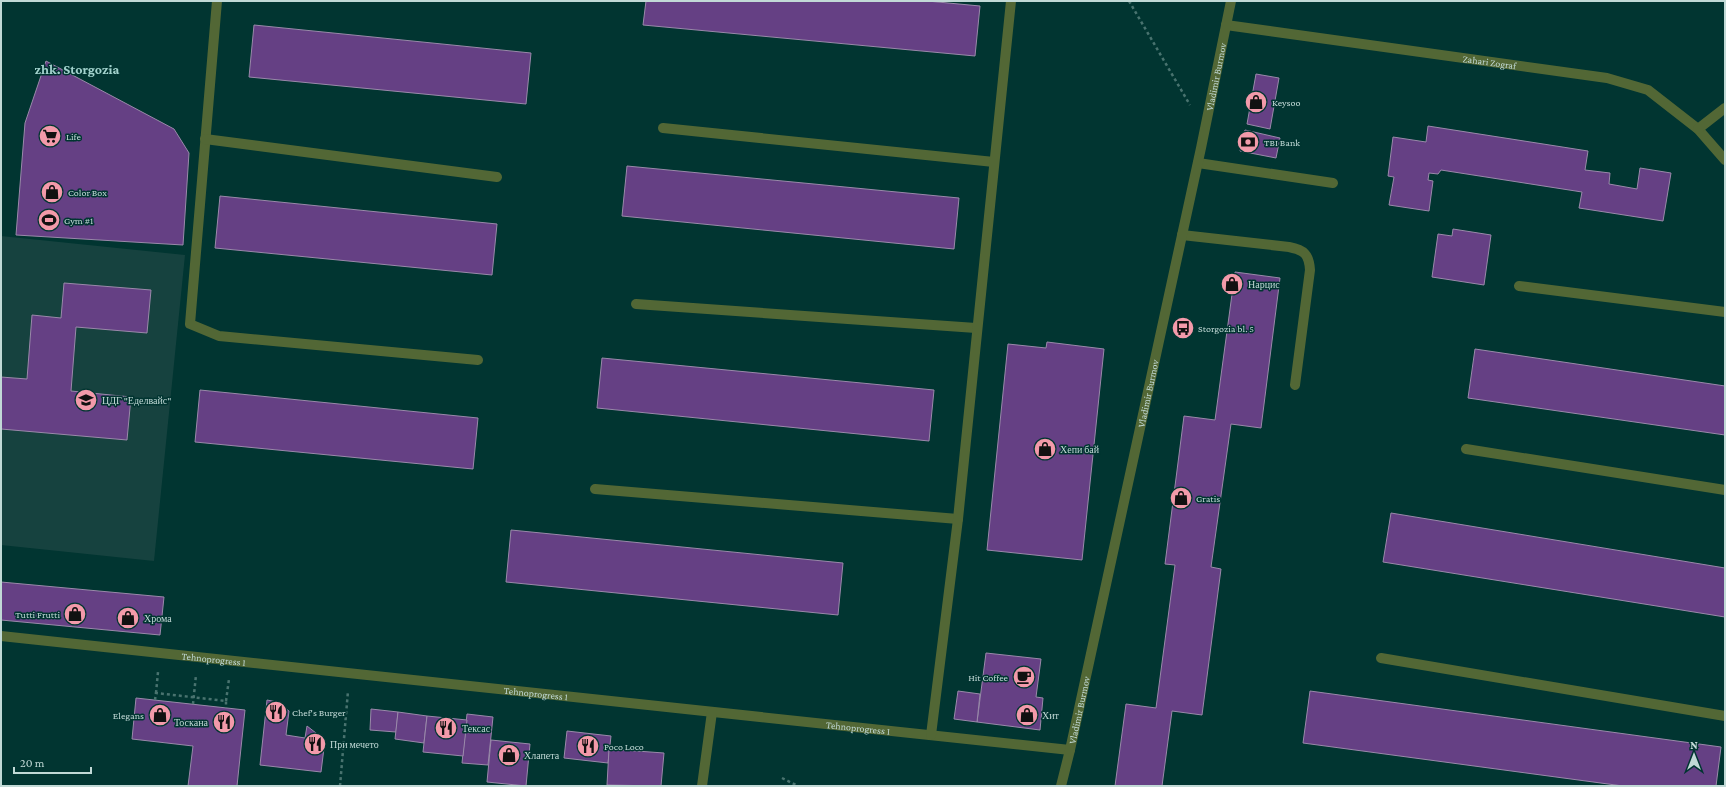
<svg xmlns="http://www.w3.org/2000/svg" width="1726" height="787" viewBox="0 0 1726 787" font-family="'Crimson Pro',serif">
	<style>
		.built { fill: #16423f }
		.building { fill: #654084; stroke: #9a89aa }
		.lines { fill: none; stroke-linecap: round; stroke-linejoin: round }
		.path { stroke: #49736f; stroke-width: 2.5; stroke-dasharray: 3 3; stroke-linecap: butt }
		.minor { stroke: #526735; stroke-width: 10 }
		.labels { text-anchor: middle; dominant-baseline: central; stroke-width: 3; stroke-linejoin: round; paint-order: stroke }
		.street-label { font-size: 10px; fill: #c1d9d6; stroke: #013531 }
		.poi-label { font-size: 10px; fill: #c1d9d6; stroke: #013531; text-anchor: start }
		.district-label { font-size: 14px; font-weight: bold; fill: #a2d2cd; stroke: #013531 }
	</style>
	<rect width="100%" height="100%" fill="#013531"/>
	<polygon class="built" points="1,236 185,255 154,561 1,545"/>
	<g class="building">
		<polygon points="646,1 927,1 980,6 975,56 643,25"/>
		<polygon points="254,25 531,53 526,104 249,77"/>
		<polygon points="46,61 174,129 189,153 183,245 16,235 25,123"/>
		<polygon points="1256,74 1279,78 1270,129 1247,124"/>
		<polygon points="1428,126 1588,151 1585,170 1610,173 1609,184 1637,189 1640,168 1671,173 1663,221 1579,208 1582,192 1441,170 1438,174 1429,173 1428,180 1433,181 1429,211 1389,205 1394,177 1388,176 1393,137 1426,142"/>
		<polygon points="1245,130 1280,138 1276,158 1240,151"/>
		<polygon points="627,166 959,198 954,249 622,216"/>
		<polygon points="220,196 497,224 492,275 215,248"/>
		<polygon points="1453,229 1491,235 1484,285 1432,277 1438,234 1452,236"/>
		<polygon points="1235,272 1280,278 1261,428 1231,424 1211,567 1221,569 1202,715 1172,711 1162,786 1115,786 1126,704 1156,708 1175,565 1165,564 1184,416 1215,420"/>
		<polygon points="64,283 151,290 147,333 76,327 71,391 131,397 127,440 1,429 1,377 27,379 32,315 61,318"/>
		<polygon points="1047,342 1104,349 1082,560 987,550 1008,344 1046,348"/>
		<polygon points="1475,349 1725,386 1725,435 1468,398"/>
		<polygon points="602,358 934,390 929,441 597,408"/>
		<polygon points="200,390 478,418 473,469 195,442"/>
		<polygon points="1391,513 1725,568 1725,617 1383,562"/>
		<polygon points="511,530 843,563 838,615 506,582"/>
		<polygon points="1,582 164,597 160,635 1,620"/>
		<polygon points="986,653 1041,659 1036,697 1043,698 1040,730 977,722"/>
		<polygon points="958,691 980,694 977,722 954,719"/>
		<polygon points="1310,691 1721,747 1716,786 1623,786 1303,743"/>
		<polygon points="136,698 245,710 237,786 188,786 193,746 132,739"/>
		<polygon points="267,700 277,702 289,711 286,735 305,738 307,726 325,740 321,772 260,765"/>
		<polygon points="371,709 398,712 396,732 370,730"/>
		<polygon points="398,712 427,716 424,743 395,739"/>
		<polygon points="467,714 493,717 488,765 462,763"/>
		<polygon points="427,716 467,720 463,756 423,752"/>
		<polygon points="567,731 611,736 608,763 564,758"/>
		<polygon points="491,740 530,744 526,786 487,782"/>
		<polygon points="609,749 664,753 661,786 607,785"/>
	</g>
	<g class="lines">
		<g class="path">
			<polyline points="1129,1 1190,105"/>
			<polyline points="156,693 158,672"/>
			<polyline points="155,700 156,693 226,701 226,708"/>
			<polyline points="226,701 229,679"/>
			<polyline points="193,704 196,675"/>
			<polyline points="782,778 798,786"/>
			<polyline points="340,786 348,691"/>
		</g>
		<g class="minor">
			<polyline points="217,1 190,324 219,336 478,360"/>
			<path id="s1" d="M 1226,25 L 1607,78 L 1648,90 L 1698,129 L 1725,160"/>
			<polyline points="663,128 994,162"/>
			<polyline points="1698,129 1725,108"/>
			<polyline points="205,139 497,177"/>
			<polyline points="1198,163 1333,183"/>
			<path d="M 1182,235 L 1289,247 C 1304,250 1309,254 1310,270 L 1295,385"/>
			<polyline points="1519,286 1725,312"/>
			<polyline points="636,304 976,328"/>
			<polyline points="1466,449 1725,490"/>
			<polyline points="595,489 958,519"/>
			<path id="s2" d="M 1,636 L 1070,750"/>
			<polyline points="1381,658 1725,716"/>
			<polyline points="931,735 958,519 1011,1"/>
			<polyline points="702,786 712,712"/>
			<path id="s3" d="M 1061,786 L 1070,750 L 1201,148 L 1231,1"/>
		</g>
	</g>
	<defs>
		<g id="shop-disc" transform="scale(1.15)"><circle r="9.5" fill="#f39aaa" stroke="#013531"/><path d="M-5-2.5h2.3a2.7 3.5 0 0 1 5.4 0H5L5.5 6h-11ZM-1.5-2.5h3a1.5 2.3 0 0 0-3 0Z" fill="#111"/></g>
		<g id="supermarket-disc" transform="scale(1.15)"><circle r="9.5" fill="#f39aaa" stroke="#013531"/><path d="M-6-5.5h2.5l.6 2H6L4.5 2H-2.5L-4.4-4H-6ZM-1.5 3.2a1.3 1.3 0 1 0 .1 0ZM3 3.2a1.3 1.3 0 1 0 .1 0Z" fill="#111"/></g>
		<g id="bank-disc" transform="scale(1.15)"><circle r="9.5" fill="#f39aaa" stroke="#013531"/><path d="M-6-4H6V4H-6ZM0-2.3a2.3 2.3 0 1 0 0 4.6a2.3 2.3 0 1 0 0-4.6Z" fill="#111"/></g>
		<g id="stadium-disc" transform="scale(1.15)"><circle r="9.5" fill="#f39aaa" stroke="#013531"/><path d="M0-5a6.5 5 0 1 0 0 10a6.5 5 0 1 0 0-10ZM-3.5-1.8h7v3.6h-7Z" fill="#111"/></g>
		<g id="bus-disc" transform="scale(1.15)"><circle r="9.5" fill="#f39aaa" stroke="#013531"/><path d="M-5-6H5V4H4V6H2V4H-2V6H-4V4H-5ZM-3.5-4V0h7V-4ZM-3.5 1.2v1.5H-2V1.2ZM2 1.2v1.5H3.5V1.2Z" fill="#111"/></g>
		<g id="school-disc" transform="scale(1.15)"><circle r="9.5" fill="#f39aaa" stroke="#013531"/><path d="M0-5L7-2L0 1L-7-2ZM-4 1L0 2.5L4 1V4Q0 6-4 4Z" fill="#111"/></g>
		<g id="cafe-disc" transform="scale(1.15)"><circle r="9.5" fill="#f39aaa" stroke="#013531"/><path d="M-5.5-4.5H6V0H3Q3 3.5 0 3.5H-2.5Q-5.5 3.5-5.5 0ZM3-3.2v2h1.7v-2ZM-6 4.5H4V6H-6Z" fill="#111"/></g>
		<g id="restaurant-disc" transform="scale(1.15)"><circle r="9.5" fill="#f39aaa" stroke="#013531"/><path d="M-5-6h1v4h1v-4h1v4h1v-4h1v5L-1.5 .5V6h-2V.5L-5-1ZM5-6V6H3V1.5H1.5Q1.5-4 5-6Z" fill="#111"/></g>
	</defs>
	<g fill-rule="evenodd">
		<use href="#shop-disc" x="1256" y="102"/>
		<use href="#supermarket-disc" x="50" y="136"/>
		<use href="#bank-disc" x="1248" y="142"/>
		<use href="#shop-disc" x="52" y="192"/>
		<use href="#stadium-disc" x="49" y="220"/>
		<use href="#shop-disc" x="1232" y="284"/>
		<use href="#bus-disc" x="1183" y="328"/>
		<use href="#school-disc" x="86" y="400"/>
		<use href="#shop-disc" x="1045" y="449"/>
		<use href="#shop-disc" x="1181" y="498"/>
		<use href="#shop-disc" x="75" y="614"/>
		<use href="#shop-disc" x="128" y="618"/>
		<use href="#cafe-disc" x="1024" y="677"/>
		<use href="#restaurant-disc" x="276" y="712"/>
		<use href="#shop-disc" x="160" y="715"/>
		<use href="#shop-disc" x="1027" y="715"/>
		<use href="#restaurant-disc" x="224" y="722"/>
		<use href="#restaurant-disc" x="446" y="728"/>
		<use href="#restaurant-disc" x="315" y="744"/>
		<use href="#restaurant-disc" x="588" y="746"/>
		<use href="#shop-disc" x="509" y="755"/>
	</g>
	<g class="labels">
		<g class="street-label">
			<text stroke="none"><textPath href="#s1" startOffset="266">Zahari Zograf</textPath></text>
			<text stroke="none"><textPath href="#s3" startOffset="726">Vladimir Burmov</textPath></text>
			<text stroke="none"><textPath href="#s3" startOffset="402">Vladimir Burmov</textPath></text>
			<text stroke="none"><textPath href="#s2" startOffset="214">Tehnoprogress 1</textPath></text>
			<text stroke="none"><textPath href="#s2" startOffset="538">Tehnoprogress 1</textPath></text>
			<text stroke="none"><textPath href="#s3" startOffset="78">Vladimir Burmov</textPath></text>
			<text stroke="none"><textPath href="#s2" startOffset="862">Tehnoprogress 1</textPath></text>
		</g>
		<g class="poi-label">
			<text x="1272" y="102">Keysoo</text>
			<text x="66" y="136">Life</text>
			<text x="1264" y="142">TBI Bank</text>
			<text x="68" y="192">Color Box</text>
			<text x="64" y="220">Gym #1</text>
			<text x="1248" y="284">Нарцис</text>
			<text x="1198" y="328">Storgozia bl. 5</text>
			<text x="102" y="400">ЦДГ "Еделвайс"</text>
			<text x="1060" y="449">Хепи бай</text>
			<text x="1196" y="498">Gratis</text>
			<text x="60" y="614" text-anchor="end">Tutti Frutti</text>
			<text x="144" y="618">Хрома</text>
			<text x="1008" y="677" text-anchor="end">Hit Coffee</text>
			<text x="292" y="712">Chef's Burger</text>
			<text x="144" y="715" text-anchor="end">Elegans</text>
			<text x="1042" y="715">Хит</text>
			<text x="208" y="722" text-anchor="end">Тоскана</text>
			<text x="462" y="728">Тексас</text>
			<text x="330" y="744">При мечето</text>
			<text x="604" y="746">Poco Loco</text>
			<text x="524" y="755">Хлапета</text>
		</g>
		<g class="district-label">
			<text x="77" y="69">zhk. Storgozia</text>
		</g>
	</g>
	<rect width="1726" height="787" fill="none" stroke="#c1d9d6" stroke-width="4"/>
	<g transform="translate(1694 755)" stroke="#013531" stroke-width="3" paint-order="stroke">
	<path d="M0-3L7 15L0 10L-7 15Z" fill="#c1d9d6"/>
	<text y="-6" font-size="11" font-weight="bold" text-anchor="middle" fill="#c1d9d6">N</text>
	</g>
	<path d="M14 767v6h77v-6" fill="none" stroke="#c1d9d6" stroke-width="2"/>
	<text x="20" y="767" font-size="12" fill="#c1d9d6" stroke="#013531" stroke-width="3" paint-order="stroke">20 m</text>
</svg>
